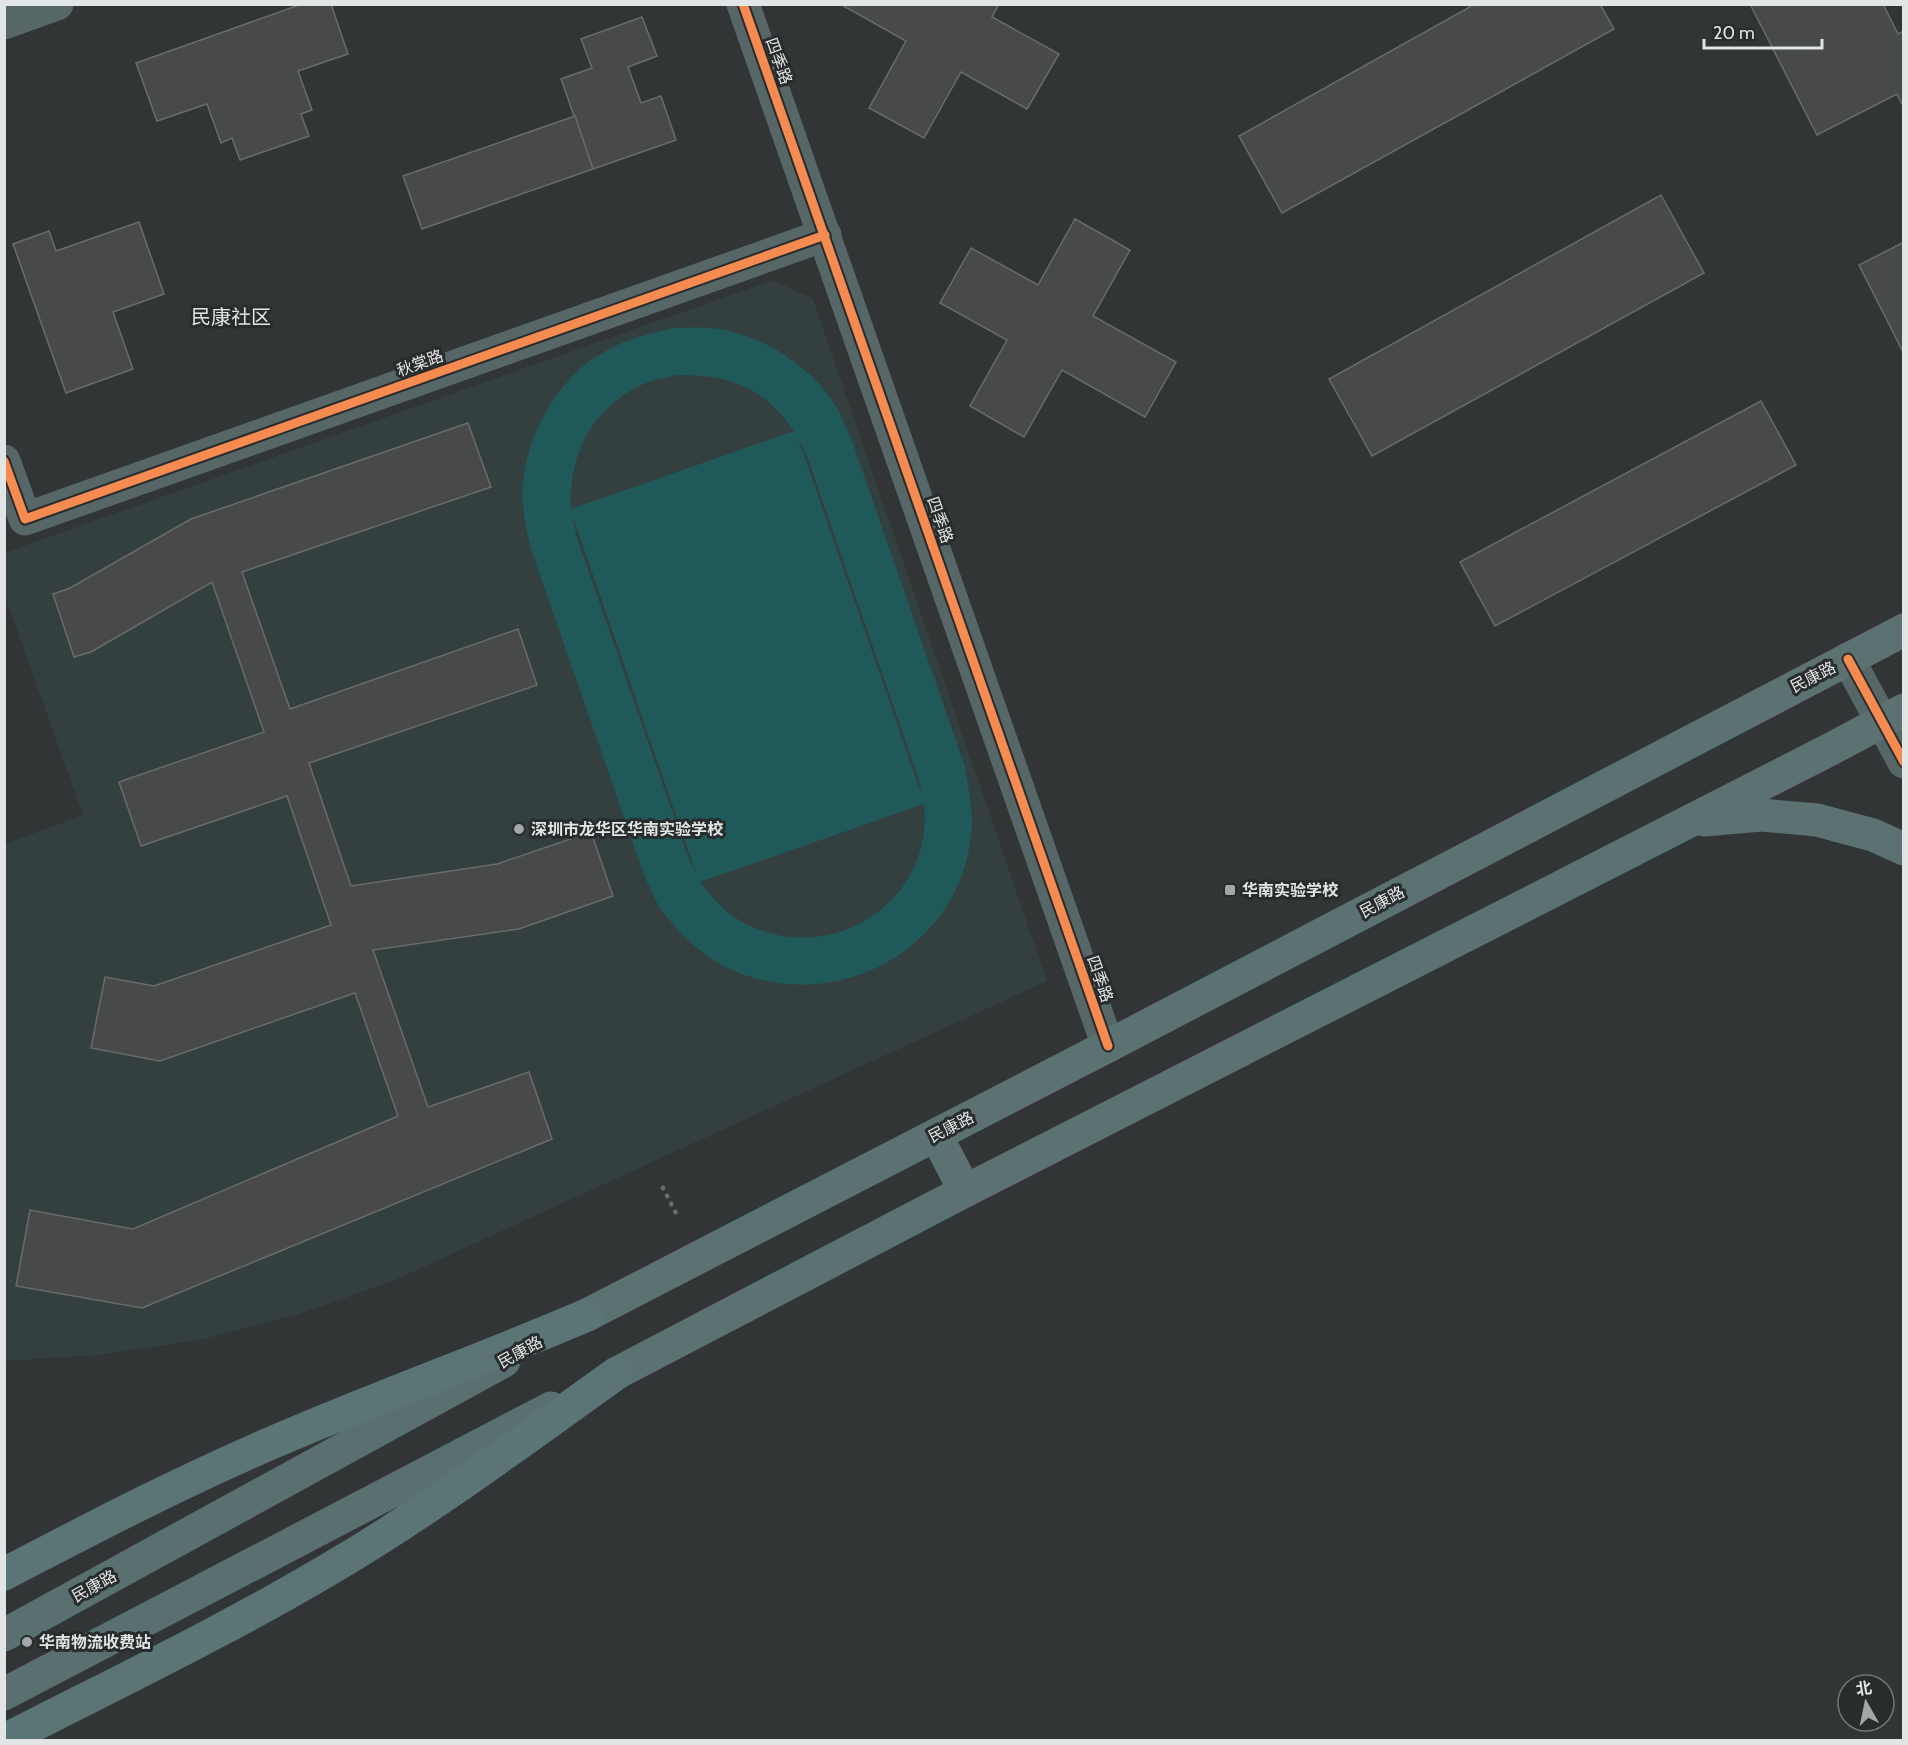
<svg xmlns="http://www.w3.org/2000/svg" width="1908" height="1745" viewBox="0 0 1908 1745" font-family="Cabin,'Noto Sans SC',sans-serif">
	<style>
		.built { fill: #343f3f }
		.green { fill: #20595a; fill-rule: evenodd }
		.building { fill: #484949; stroke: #6a6b6b; stroke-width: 1.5 }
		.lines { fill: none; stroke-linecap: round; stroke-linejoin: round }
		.path { stroke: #657070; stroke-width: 4; stroke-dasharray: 4.5 4.5; stroke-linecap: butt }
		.street { stroke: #576767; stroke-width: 33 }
		.secondary { stroke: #5c7172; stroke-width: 33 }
		.primary { stroke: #596f70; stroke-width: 33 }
		.highway { stroke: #5b7475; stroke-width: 33 }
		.cycleway-casing { stroke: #282c2c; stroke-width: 13 }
		.cycleway { stroke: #f68b52; stroke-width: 9 }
		.poi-dot { fill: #a4a7a7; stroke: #282c2c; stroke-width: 2 }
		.labels { text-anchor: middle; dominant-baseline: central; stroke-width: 6; stroke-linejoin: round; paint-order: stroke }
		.street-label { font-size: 16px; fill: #e2e5e5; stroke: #282c2c }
		.poi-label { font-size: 16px; font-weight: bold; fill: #e2e5e5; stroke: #282c2c; text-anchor: start }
		.quarter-label { font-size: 20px; fill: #e2e5e5; stroke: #282c2c }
	</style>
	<rect width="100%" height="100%" fill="#323535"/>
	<polygon class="built" points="773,280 813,299 1047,981 395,1280 299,1314 200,1340 99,1355 5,1361 5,844 83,815 5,596 4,553"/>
	<path class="green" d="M 673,328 C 686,328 698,327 711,328 C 758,332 813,366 837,408 C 842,417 846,428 851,438 L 964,764 C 969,788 974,812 971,836 C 960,938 860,1003 762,980 C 745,976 726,969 712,959 C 692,946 674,927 660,908 C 654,898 649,886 644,875 L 531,549 C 525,525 520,500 524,475 C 530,429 562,374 604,352 C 626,339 649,334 673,328 ZM 678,375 C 731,375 763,387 794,431 L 571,509 C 568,452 595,402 651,381 C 660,378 669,377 678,375 ZM 798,438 L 807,456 L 918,777 L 922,796 ZM 573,517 L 696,873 L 688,857 L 576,535 ZM 924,804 C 935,904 826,971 739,920 C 723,911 711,896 700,882 Z"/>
	<g class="building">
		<polygon points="302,4 331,4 348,54 298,71 312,110 301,114 309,136 240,160 232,138 221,143 207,104 157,121 136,63"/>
		<polygon points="840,4 999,4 992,17 1059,54 1027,109 961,72 924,138 869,108 906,41"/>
		<polygon points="1475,4 1600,4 1614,29 1282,213 1239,136"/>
		<polygon points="1750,4 1883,4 1898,34 1904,31 1904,108 1897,94 1817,135"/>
		<polygon points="642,17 657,56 628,67 641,103 661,96 676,140 593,169 561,79 592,68 581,39"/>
		<polygon points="575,116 593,169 422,229 403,176"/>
		<polygon points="1661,195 1704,273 1372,456 1329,379"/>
		<polygon points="1075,219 1130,250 1093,316 1176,362 1145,417 1062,370 1024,437 970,406 1007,340 940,303 971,248 1038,285"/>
		<polygon points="139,222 164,294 113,312 133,369 66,393 13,244 49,231 56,251"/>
		<polygon points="1904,242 1904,354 1859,265"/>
		<polygon points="1761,401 1796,465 1495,626 1460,562"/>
		<polygon points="468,423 491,487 242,572 290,709 518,629 537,685 309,763 351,886 497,864 591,832 613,896 519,929 373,950 428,1107 529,1072 552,1139 142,1308 16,1286 30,1210 133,1229 398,1116 355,993 160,1061 91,1048 105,977 154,986 331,925 287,796 141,846 119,782 264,732 212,582 91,652 74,657 53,594 70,588 191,519"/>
	</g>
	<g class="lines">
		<polyline class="path" points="662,1186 677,1215"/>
		<g class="street">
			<polyline points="743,4 1108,1046"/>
			<polyline points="4,23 57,4"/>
			<polyline points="4,461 25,519 825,235"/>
			<polyline points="1848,659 1904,762"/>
		</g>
		<g class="secondary">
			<polyline points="1704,820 1761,815 1817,820 1873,835 1904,849"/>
			<polyline points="936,1135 965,1191"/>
			<polyline points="587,1315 1108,1046 1904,630"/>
			<polyline points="617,1373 965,1191 1831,749 1904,710"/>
		</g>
		<g class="primary">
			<polyline points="4,1635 504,1361"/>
			<polyline points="4,1694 551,1408"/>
		</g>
		<g class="highway">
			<path d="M 4,1574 C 100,1524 196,1474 295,1433 C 392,1392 491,1356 587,1315"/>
			<path d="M 5,1740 C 114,1684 225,1631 331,1568 C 430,1510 523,1440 617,1373"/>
		</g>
		<g class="cycleway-casing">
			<g id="cycleway">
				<polyline points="743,4 1108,1046"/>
				<polyline points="4,461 25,519 825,235"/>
				<polyline points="1848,659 1904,762"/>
			</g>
		</g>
		<use href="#cycleway" class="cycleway"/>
	</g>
	<g class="poi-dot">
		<circle cx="519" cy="829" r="6"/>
		<rect x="1224" y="884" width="12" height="12" rx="3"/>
		<circle cx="27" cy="1642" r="6"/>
	</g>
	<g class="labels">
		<g class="street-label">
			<text transform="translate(779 61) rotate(70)">四季路</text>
			<text transform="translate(420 363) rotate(-20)">秋棠路</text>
			<text transform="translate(940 520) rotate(71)">四季路</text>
			<text transform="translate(1813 677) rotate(-27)">民康路</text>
			<text transform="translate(1382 902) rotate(-28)">民康路</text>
			<text transform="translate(1100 979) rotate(71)">四季路</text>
			<text transform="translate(951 1127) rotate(-27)">民康路</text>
			<text transform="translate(520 1352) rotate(-29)">民康路</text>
			<text transform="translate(94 1586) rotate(-29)">民康路</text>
		</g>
		<g class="poi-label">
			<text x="531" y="829">深圳市龙华区华南实验学校</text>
			<text x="1242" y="890">华南实验学校</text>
			<text x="39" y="1642">华南物流收费站</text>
		</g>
		<g class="quarter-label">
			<text x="231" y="317">民康社区</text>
		</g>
	</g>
	<rect width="1908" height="1745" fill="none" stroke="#e2e5e5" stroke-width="12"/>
	<g transform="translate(1866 1703) rotate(351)"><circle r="28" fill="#282c2c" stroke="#727676" stroke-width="1.5"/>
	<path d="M0-4.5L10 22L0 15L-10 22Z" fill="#a4a7a7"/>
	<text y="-9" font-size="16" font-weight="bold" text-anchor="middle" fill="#e2e5e5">北</text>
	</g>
	<path d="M1704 39v9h118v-9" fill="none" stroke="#e2e5e5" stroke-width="3"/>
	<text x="1713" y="39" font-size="18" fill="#e2e5e5" stroke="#282c2c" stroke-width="4.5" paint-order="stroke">20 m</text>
</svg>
